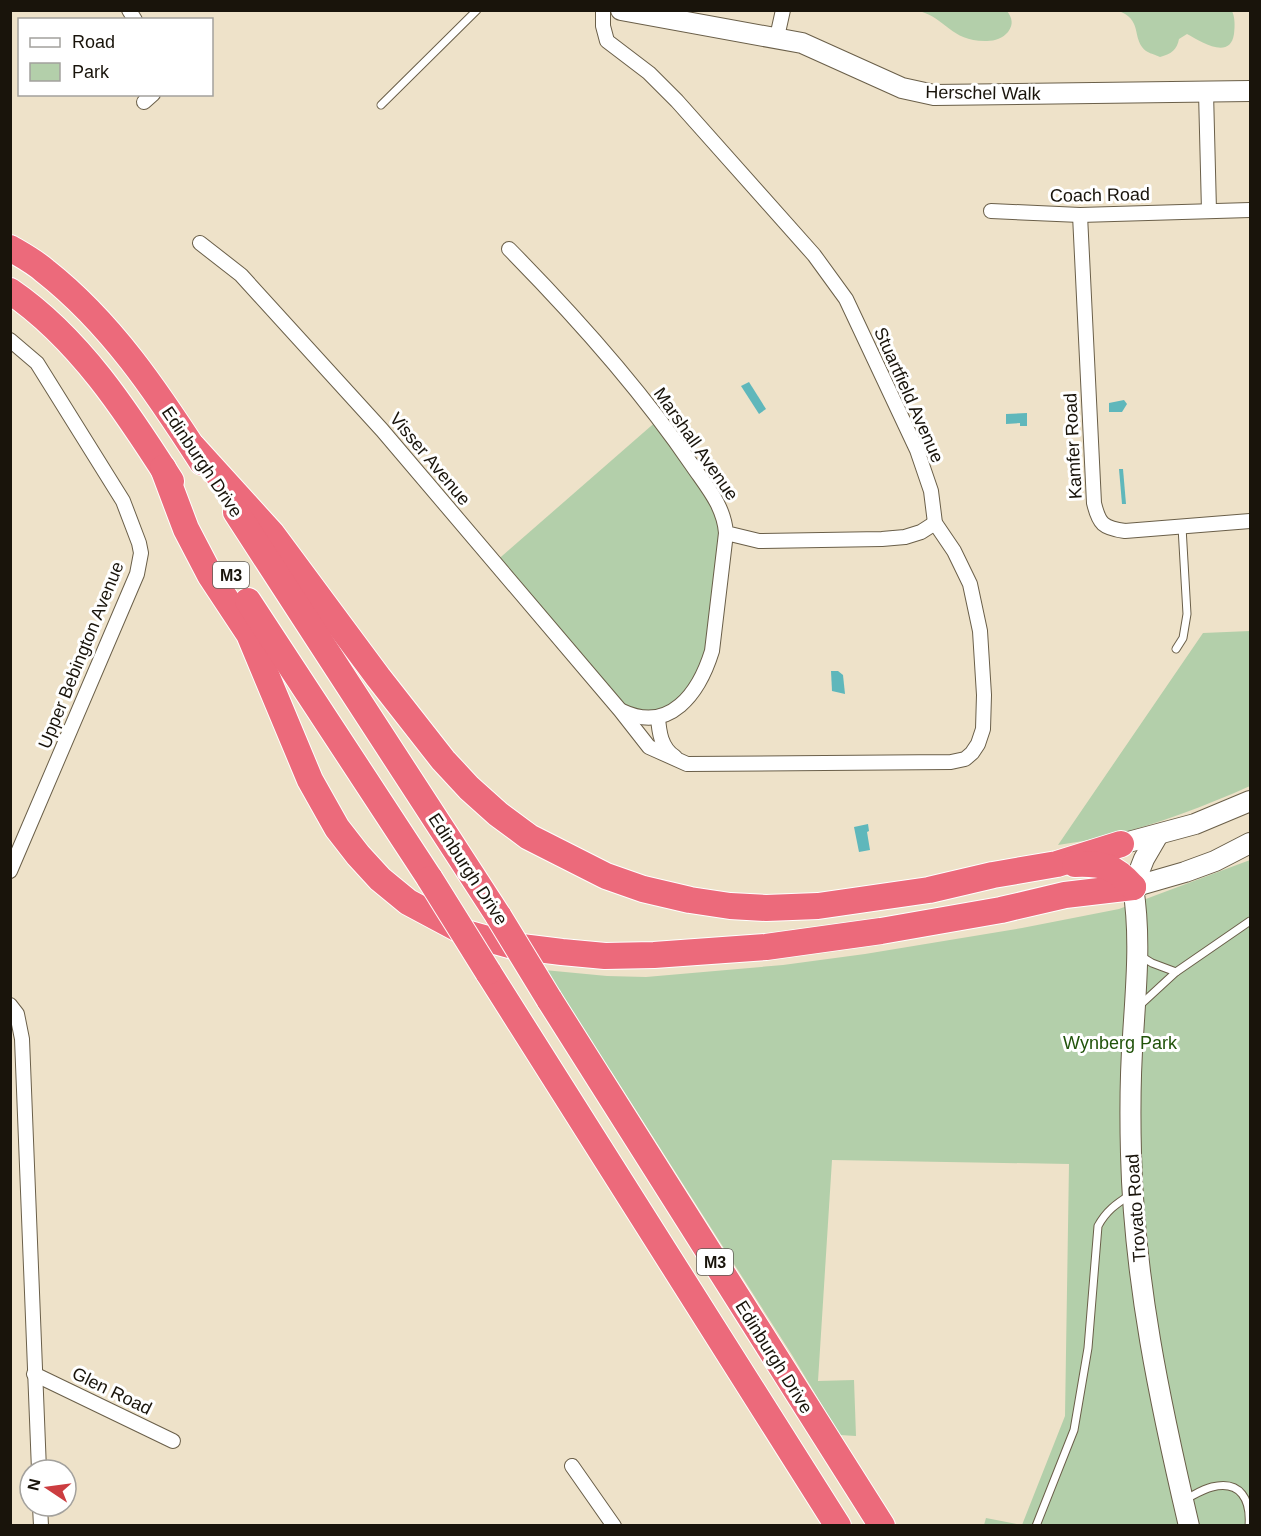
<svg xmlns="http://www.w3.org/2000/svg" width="1261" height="1536" viewBox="0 0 1261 1536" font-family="Helvetica,sans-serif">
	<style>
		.green { fill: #b3cfaa }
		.water { fill: #5fb7bb }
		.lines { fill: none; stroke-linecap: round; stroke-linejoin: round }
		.lane-casing { stroke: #6a5f49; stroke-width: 9 }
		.street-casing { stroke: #6a5f49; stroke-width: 16 }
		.secondary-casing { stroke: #6a5f49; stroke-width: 22 }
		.highway-casing { stroke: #fff; stroke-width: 28 }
		.lane { stroke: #fff; stroke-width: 7 }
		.street { stroke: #fff; stroke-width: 14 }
		.secondary { stroke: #fff; stroke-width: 20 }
		.highway { stroke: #ec6a7b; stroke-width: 26 }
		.highway-bridge-casing { stroke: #fff; stroke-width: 28; stroke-linecap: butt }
		.highway-bridge { stroke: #ec6a7b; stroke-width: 26 }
		.labels { text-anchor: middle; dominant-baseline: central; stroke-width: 6; stroke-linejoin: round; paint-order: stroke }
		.shield { fill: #fff; stroke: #5e5a54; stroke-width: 1.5 }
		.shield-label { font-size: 16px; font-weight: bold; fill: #19140b }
		.street-label { font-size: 18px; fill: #19140b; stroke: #fff }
		.park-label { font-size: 18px; fill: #21530a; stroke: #fff }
	</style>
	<rect width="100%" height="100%" fill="#eee2c9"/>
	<g class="green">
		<path d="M 919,11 L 1007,11 C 1012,18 1014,24 1008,32 C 1003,38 995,41 987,41 C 951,42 946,18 919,11 Z"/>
		<path d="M 1119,11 L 1232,11 C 1235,17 1235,26 1234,34 C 1230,61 1200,41 1187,34 L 1179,39 C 1177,50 1171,54 1160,57 C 1154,54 1146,53 1142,47 C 1133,34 1141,20 1119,11 Z"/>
		<polygon points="659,419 732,534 702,673 667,713 619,708 494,563"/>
		<path d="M 1250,631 L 1250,786 C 1205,806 1158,824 1109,836 C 1092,840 1075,842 1058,845 L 1203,633 Z"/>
		<polygon points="1250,860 1250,1525 984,1525 986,1518 1022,1525 1065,1416 1069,1164 832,1160 818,1381 854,1380 856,1436 840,1435 792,1355 611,1071 606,1073 544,970 607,976 646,977 783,965 865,954 1022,928 1119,909"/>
	</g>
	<g class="water">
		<polygon points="749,382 766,409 759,414 741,386"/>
		<polygon points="1124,400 1127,404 1122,412 1109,412 1109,403"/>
		<polygon points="1027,413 1027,426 1020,426 1020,423 1006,424 1006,414"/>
		<polygon points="1119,469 1123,469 1126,504 1122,504"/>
		<polygon points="831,671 838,671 843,675 845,694 832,691"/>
		<polygon points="868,824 869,831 867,832 870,850 859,852 854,827"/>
	</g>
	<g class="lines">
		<g class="lane-casing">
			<g id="lane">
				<polyline points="381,105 477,10"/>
				<polyline points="1176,649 1183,638 1187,614 1182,527"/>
				<polyline points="1139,955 1152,963 1176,972"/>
				<polyline points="1138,1007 1176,972 1250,921"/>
				<path d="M 1186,1499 C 1194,1495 1203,1489 1212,1487 C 1241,1480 1251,1500 1249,1526"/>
				<path d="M 1036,1526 L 1074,1430 L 1088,1348 L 1098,1226 C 1106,1211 1116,1204 1130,1195"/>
			</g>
		</g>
		<g class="street-casing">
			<g id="street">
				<polyline points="129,10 135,20"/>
				<polyline points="777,37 783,10"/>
				<polyline points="1206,92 1209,211"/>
				<polyline points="144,102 153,94"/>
				<polyline points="991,211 1080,215 1250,210"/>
				<path d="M 1080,215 L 1094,503 C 1099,524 1103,528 1125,531 L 1250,521"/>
				<polyline points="200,243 241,275 382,430 620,710 649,747 687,764 951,762 965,759 972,753 978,744 983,729 984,695 980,631 970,584 954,551 935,523 931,491 917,450 846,299 814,255 677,101 649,73 607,41 603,26 603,10"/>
				<path d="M 509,249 C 575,316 639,387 692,465 C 707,487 724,506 726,533 L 759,541 L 882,539 L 905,537 L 921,532 L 935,523"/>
				<polyline points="10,340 37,363 123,501 139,543 141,553 137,574 10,871"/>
				<path d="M 622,711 C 670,734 699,693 712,651 L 726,533"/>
				<path d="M 658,717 C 659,732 661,748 675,757"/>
				<polyline points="10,1005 17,1014 22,1039 39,1470"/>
				<polyline points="34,1374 173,1441"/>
				<polyline points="572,1466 614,1526"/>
				<polyline points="40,1506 41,1526"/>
			</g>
		</g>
		<g class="secondary-casing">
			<g id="secondary">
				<polyline points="621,10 802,43 902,88 934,95 1250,91"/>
				<polyline points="1121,844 1195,824 1250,801"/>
				<path d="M 1133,887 C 1141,936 1136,987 1133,1036 C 1130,1076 1130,1115 1131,1154 C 1134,1280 1160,1403 1189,1526"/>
				<polyline points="1133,887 1185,872 1215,861 1250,843"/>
				<polyline points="1133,887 1144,859 1158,835"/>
			</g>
		</g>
		<g class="highway-casing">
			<g id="highway">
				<path d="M 10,248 C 22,255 35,262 45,271 C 111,323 157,392 202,462"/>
				<path d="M 10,291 C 79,338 127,412 171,481"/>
				<polyline points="193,447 272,534 378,677 443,760 469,788 498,814 529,837 606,876 643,889 690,900 730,906 766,908 818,906 929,890 993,875 1057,864 1121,844"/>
				<polyline points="163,468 186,529 210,575 249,634 310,780 337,828 358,855 380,879 408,902 466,933 513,946 562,952 605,956 654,955 766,947 881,931 1001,910 1065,895 1133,887"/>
				<polyline points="236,512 499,917"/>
				<polyline points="248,601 430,879"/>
				<path d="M 1075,864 C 1104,863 1114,866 1133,887"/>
				<polyline points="488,972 838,1526"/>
				<polyline points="549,999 882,1526"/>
			</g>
		</g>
		<use href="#lane" class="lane"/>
		<use href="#street" class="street"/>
		<use href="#secondary" class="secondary"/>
		<use href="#highway" class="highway"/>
		<g class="highway-bridge-casing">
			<g id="highway-bridge">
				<polyline points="430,879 488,972"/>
				<polyline points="499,917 549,999"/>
			</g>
		</g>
		<use href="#highway-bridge" class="highway-bridge"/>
	</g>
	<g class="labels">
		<g class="shield">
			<rect x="213" y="562" width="36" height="26" rx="4.5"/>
			<rect x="697" y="1249" width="36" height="26" rx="4.5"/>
		</g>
		<g class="shield-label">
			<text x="231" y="575">M3</text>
			<text x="715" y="1262">M3</text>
		</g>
		<g class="street-label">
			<text transform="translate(983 93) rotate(1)">Herschel Walk</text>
			<text transform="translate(1100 195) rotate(-1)">Coach Road</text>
			<text transform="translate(909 395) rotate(66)">Stuartfield Avenue</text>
			<text transform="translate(696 444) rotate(55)">Marshall Avenue</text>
			<text transform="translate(1073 446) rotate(-93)">Kamfer Road</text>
			<text transform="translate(430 459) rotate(50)">Visser Avenue</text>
			<text transform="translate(202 462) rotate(56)">Edinburgh Drive</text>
			<text transform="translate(81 655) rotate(-68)">Upper Bebington Avenue</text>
			<text transform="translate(468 869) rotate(57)">Edinburgh Drive</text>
			<text transform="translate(1136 1208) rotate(-94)">Trovato Road</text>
			<text transform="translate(774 1357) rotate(58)">Edinburgh Drive</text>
			<text transform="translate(112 1391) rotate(26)">Glen Road</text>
		</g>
		<g class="park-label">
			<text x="1120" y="1043">Wynberg Park</text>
		</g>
	</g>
	<rect width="1261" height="1536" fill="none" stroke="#19140b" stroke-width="24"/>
	<rect x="18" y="18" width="195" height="78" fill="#ffffff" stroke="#a3a19d" stroke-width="1.5"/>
	<rect x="30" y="38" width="30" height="9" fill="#ffffff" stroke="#a3a19d" stroke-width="1.5"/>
	<text x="72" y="48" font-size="18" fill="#19140b">Road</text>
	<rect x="30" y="63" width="30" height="18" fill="#b3cfaa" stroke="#a3a19d" stroke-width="1.5"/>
	<text x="72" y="78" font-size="18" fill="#19140b">Park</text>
	<g transform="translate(48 1488) rotate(283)"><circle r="28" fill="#ffffff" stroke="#a3a19d" stroke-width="1.5"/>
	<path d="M0-4.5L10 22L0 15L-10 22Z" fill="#cc3d40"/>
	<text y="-9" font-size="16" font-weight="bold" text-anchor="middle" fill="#19140b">N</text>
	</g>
</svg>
